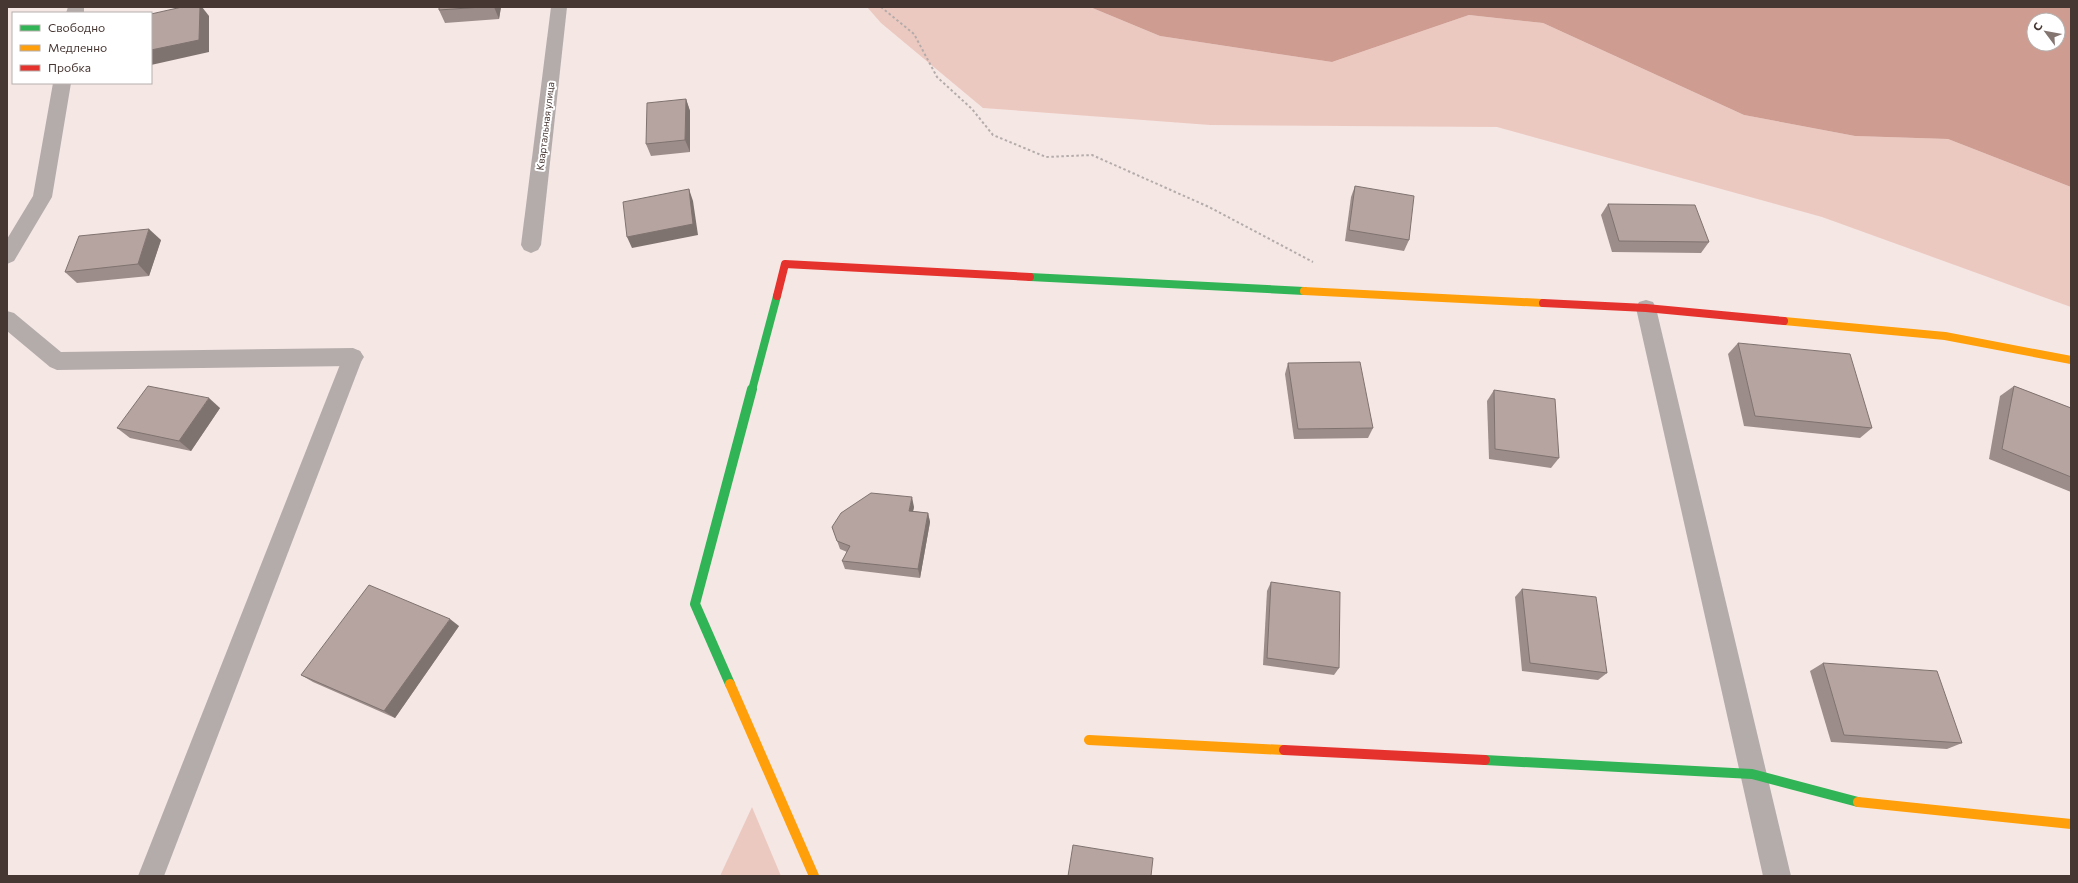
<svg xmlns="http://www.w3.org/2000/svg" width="2078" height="883" viewBox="0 0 2078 883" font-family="Commissioner,sans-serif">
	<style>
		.green { fill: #ecc9c0 }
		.water { fill: #ce9c90; fill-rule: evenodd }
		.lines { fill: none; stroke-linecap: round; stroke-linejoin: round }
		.path { stroke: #b4acaa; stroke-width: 2; stroke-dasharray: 2.5 2.5; stroke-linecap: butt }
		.lane { fill: #b4acab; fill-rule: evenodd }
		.street { fill: #b4acab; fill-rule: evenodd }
		.fast-far1 { stroke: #30b455; stroke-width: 8 }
		.fast { stroke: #30b455; stroke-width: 10 }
		.slow-far1 { stroke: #ff9f0a; stroke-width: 8 }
		.slow { stroke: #ff9f0a; stroke-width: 10 }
		.jam-far1 { stroke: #e5322d; stroke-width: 8 }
		.jam { stroke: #e5322d; stroke-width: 10 }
		.wall { fill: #9d8d8a }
		.shaded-wall { fill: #7f7370 }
		.building { fill: #b6a4a0; stroke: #7f7370 }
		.labels { text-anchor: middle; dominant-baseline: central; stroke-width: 4; stroke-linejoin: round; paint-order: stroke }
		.street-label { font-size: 10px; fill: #473733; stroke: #fff }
	</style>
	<rect width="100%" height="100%" fill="#f5e7e4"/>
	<g class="green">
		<polygon points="867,7 1090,7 1160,36 1332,62 1469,15 1543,23 1744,115 1855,136 1948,139 2071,187 2071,307 1822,217 1497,127 1210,125 983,108 881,23"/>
		<polygon points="752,807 781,876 720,876"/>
	</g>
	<path class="water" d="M 1090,7 L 2071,7 L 2071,187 L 1948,139 L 1855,136 L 1744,115 L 1543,23 L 1469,15 L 1332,62 L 1160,36 ZM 2034,20 L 2058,20 L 2058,44 L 2034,44 Z"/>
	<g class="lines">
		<polyline class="path" points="881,7 914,34 937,77 972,109 993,135 1046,157 1092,155 1209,207 1313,262"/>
		<polygon class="lane" points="353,349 360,351 363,357 164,876 138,876 343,357 346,351"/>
		<g class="street">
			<polygon points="68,7 84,7 84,13 66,13"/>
			<polygon points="551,7 567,7 541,245 538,250 531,253 524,250 521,245"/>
			<polygon points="53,83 71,83 52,197 14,261 7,264 7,239 33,196"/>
			<polygon points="1646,300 1653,302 1656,308 1791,876 1763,876 1636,308 1639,302"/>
			<polygon points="7,311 14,313 61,352 353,348 360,351 364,357 360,363 353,366 57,370 50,367 7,331"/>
		</g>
		<g class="fast-far1">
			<polyline points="1030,277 1304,291"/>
			<polyline points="752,390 777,296"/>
		</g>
		<g class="fast">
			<polyline points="730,684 695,604 752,389"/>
			<polyline points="1485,760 1752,774 1858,802"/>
		</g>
		<g class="slow-far1">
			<polyline points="1304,291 1543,303"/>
			<polyline points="1784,321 1945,336 2071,360"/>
		</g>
		<g class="slow">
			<polyline points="730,684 814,876"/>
			<polyline points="1089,740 1284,750"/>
			<polyline points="1858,802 2071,824"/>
		</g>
		<g class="jam-far1">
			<polyline points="777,296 785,264 1030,277"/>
			<polyline points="1543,303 1646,308 1784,321"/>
		</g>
		<polyline class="jam" points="1284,750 1485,760"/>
	</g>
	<g class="wall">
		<polygon points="439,7 501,7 499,19 445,23 439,10"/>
		<polygon points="686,99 690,111 690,152 651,156 646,144"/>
		<polygon points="1355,186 1409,240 1404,251 1345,241 1351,197"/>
		<polygon points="1608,204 1709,242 1701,253 1612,252 1601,215"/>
		<polygon points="161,240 149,276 77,283 65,272"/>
		<polygon points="1738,343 1872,428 1860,438 1744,426 1728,354"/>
		<polygon points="1288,363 1373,428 1368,438 1294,439 1285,374"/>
		<polygon points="2014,386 2071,408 2071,492 1989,459 2000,396"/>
		<polygon points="1494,390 1559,458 1551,468 1489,459 1487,401"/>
		<polygon points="220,408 191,451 130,438 117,428"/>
		<polygon points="914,507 913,511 928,513 930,522 920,578 845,569 842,561 847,552 840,549 832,527"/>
		<polygon points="1271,582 1339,668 1334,675 1263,665 1267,591"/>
		<polygon points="1522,589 1607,673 1598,680 1522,671 1515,597"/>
		<polygon points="459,626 395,718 313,682 301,675"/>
		<polygon points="1823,663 1962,743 1947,749 1831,742 1810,671"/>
	</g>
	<g class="shaded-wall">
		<polygon points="200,7 202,7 209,16 209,52 151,65 151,50"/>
		<polygon points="494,7 501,7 499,19"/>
		<polygon points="686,99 690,111 690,152 685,140"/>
		<polygon points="689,189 693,201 698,235 632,248 627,237"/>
		<polygon points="149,229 161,240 149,276 138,264"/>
		<polygon points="209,398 220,408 191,451 179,441"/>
		<polygon points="912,497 914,507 911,520 909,511"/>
		<polygon points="928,513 930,522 920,578 918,569"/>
		<polygon points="450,619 459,626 395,718 384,711"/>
	</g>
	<g class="building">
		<polygon points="182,7 200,7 199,40 151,50 151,14"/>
		<polygon points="439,7 482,7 439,10"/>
		<polygon points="686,99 685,140 646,144 647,103"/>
		<polygon points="1355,186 1414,196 1409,240 1349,230"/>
		<polygon points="689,189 693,224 627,237 623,202"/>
		<polygon points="1608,204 1695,205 1709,242 1619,241"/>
		<polygon points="149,229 138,264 65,272 79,236"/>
		<polygon points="1738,343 1850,354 1872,428 1755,416"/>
		<polygon points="1360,362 1373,428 1298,429 1288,363"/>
		<polygon points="148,386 209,398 179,441 117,428"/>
		<polygon points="2014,386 2071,408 2071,477 2002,449"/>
		<polygon points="1494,390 1555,399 1559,458 1495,449"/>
		<polygon points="871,493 912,497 909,511 928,513 918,569 842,561 850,546 837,541 832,527 841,513"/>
		<polygon points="1271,582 1340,592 1339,668 1267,658"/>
		<polygon points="369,585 450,619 384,711 301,675"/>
		<polygon points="1522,589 1596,597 1607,673 1530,663"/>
		<polygon points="1823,663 1937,671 1962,743 1844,735"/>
		<polygon points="1073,845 1153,858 1151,876 1068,876"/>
	</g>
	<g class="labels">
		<g class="street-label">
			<text transform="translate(545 126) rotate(-83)">Квартальная улица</text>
		</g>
	</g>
	<rect width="2078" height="883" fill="none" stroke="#473733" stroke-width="16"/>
	<rect x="12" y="12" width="140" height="72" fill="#ffffff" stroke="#b5afad"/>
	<rect x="20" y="25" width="20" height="6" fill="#30b455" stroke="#b5afad"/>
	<text x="48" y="32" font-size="12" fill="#473733">Свободно</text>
	<rect x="20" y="45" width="20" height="6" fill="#ff9f0a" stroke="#b5afad"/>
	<text x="48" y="52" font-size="12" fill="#473733">Медленно</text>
	<rect x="20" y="65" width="20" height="6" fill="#e5322d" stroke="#b5afad"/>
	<text x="48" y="72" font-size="12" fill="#473733">Пробка</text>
	<g transform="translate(2046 32) rotate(302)"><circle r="19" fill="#ffffff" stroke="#b5afad"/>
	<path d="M0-3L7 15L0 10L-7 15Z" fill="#847571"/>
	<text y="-6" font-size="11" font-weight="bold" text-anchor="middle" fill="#473733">С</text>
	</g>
</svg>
